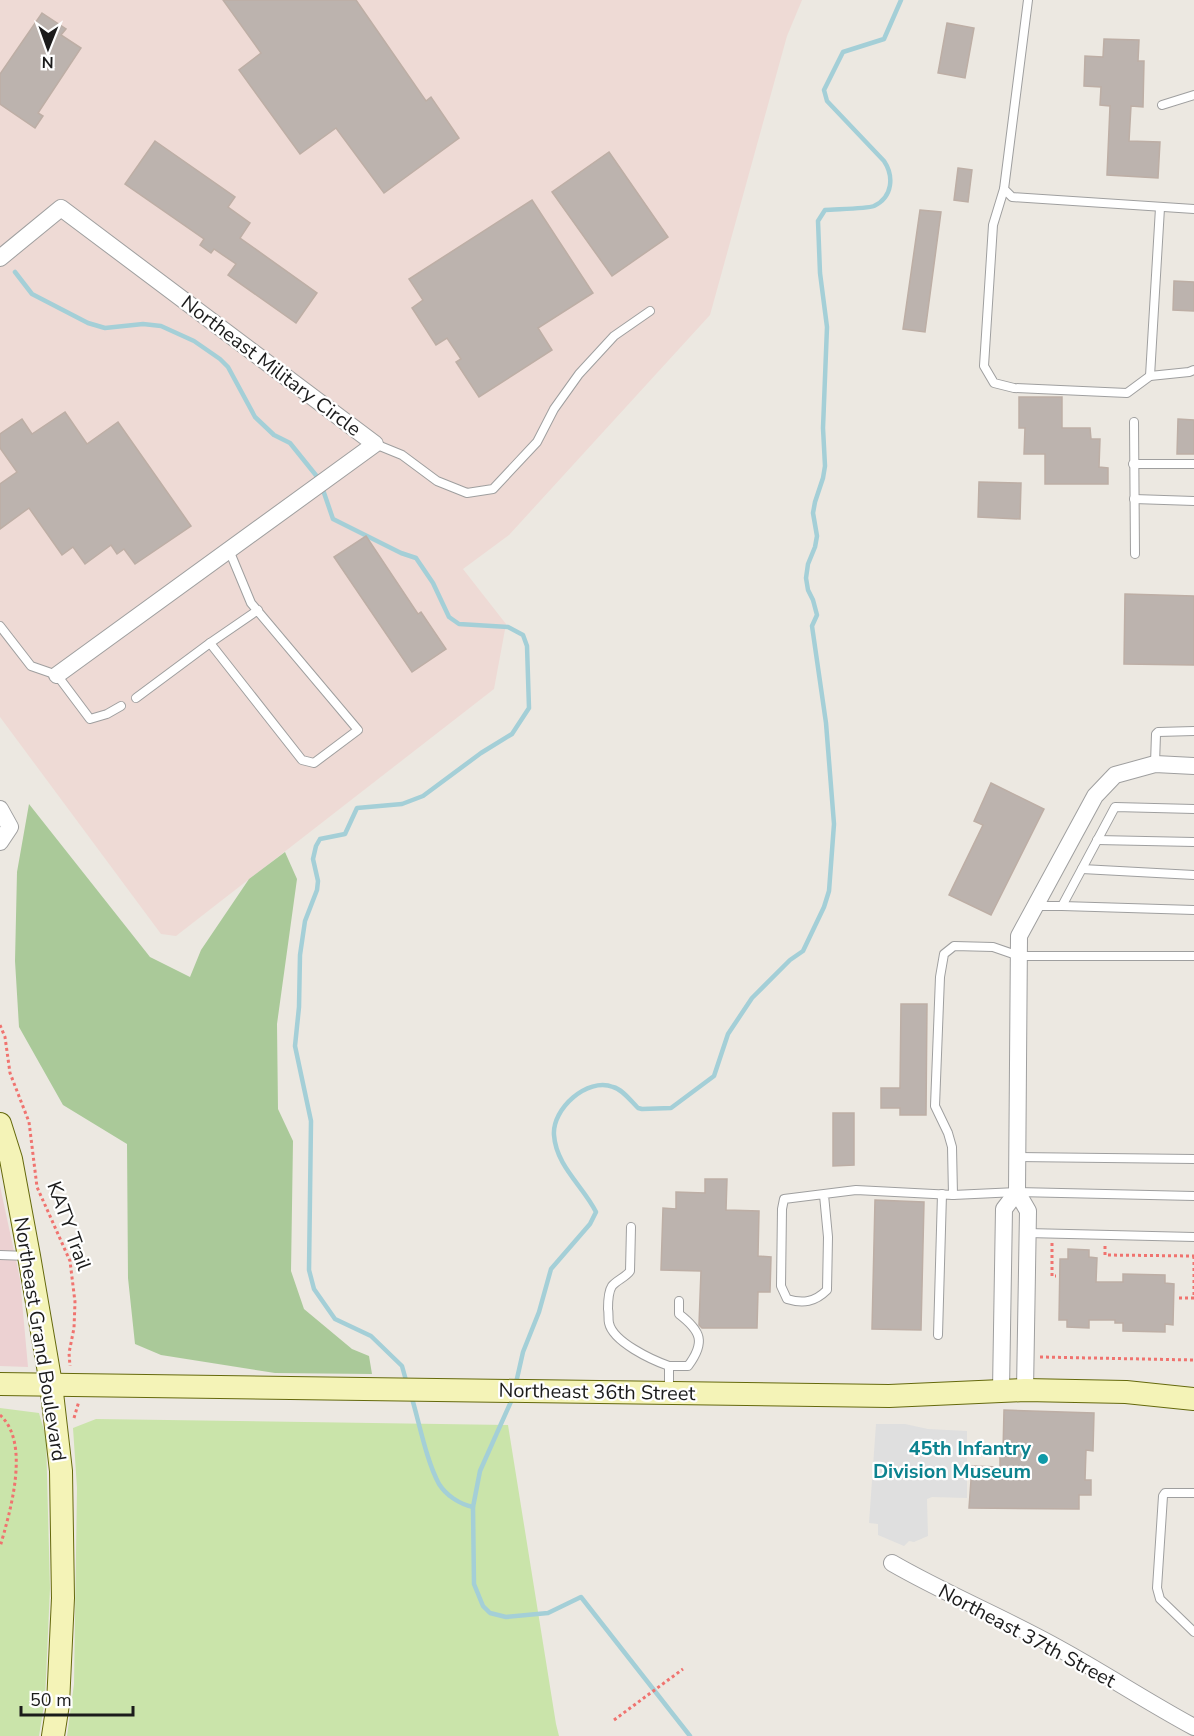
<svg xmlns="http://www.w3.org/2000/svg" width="1194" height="1736" viewBox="0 0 1194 1736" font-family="'Nunito Sans',sans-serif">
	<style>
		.commercial { fill: #ecd1d2 }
		.military { fill: #eedad5 }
		.grass { fill: #cae4aa }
		.forest { fill: #aac999 }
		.parking { fill: #dfdfdf }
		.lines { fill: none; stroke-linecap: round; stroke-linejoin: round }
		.stream { stroke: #a4cfd7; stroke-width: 4.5 }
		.building { fill: #bcb3ae; stroke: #bdaea5; stroke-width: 1.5 }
		.lane-casing { stroke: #9f9f9f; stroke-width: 10 }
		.street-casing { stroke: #9f9f9f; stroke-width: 18 }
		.secondary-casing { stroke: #65690c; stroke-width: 24 }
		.path { stroke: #f0736f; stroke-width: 3; stroke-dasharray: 3 3; stroke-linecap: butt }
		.lane { stroke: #fff; stroke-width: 8 }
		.street { stroke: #fff; stroke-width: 16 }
		.secondary { stroke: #f4f3b7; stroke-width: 22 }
		.culture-dot { fill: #0f9aa8; stroke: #fff; stroke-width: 2 }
		.labels { text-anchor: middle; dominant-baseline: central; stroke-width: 4.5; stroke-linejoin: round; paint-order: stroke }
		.street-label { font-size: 20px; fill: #1b1b1b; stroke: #fff }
		.culture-label { font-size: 20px; font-weight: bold; fill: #0d838f; stroke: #fff; text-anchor: end }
	</style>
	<rect width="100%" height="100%" fill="#ece8e1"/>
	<polygon class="commercial" points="0,1186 20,1279 28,1367 0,1366"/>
	<polygon class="military" points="0,0 802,0 787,36 710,315 509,535 463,569 506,624 494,689 176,936 161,934 0,717"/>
	<g class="grass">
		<polygon points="0,1408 39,1413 46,1437 50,1588 45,1699 39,1736 0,1736"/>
		<polygon points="96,1419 508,1425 556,1724 559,1736 67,1736 74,1684 77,1488 73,1428"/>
	</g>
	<polygon class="forest" points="29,804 150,957 190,977 201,950 249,879 285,852 297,879 277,1024 278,1109 293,1141 291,1271 304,1309 352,1349 369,1356 372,1374 275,1373 161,1355 135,1344 128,1278 127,1144 63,1105 19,1027 15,961 17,872"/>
	<polygon class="parking" points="876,1424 905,1424 928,1429 967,1431 967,1498 932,1497 927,1499 928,1536 914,1542 909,1541 904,1546 878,1535 878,1524 869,1523"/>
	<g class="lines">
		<g class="stream">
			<polyline points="15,272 32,294 88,323 105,328 143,324 161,326 194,341 220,359 228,367 255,417 274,435 290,443 319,479"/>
			<polyline points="322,487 333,519 401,553 416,558 433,583 449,617 459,624 508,627 523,635 527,646 529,708 512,734 481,753 423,796 402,804 357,808 345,834 320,839 316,846 313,859 318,881 317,890 305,921 300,955 299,1007 295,1046 311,1121 309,1270 314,1289 335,1319 371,1336 402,1366 407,1384"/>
			<path d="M 516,1383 L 523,1352 L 539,1312 L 551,1269 L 590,1224 L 596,1212 C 584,1187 556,1166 554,1135 C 552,1109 587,1077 613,1087 C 622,1089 631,1101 638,1108 L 642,1109 L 671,1108 L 714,1076 L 728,1034 L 752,998 L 790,960 L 803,951 L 824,907 L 829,891 L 834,824 L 826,723 L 812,626 L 817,615 L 813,600 L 808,590 L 806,578 L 808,564 L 815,547 L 817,536 L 813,513 L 815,502 L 823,478 L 825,466 L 823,428 L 827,327 L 820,273 L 818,221 L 825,210 C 836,209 866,209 874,206 C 893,197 894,176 884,161 L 827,101 L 824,90 L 843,52 L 884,39 L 901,0"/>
			<path d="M 411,1395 C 419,1421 426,1460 439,1484 C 446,1495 459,1504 473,1507"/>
			<polyline points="513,1397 480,1471 473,1507 474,1584 483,1606 490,1613 506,1617 548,1613 581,1597 690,1736"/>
		</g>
	</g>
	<g class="building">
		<polygon points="223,0 356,0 426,101 431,97 459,138 384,193 336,128 300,154 239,70 261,53"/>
		<polygon points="42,13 66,29 61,35 81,48 38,113 43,116 35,128 0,104 0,74"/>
		<polygon points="947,23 974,28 965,78 938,73"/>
		<polygon points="1104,39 1139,40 1138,61 1144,61 1143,107 1131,106 1129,141 1160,142 1158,178 1107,175 1110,106 1100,105 1101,87 1084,86 1085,56 1103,57"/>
		<polygon points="155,141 235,197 228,207 250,223 240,238 317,293 296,323 228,275 236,264 214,249 211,253 200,245 204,239 125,184"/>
		<polygon points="609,152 668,237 612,276 552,192"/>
		<polygon points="958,168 972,170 968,202 954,200"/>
		<polygon points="532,200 593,293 538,328 552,350 479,397 456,362 461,359 447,338 436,345 412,308 423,300 409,279"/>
		<polygon points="920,210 941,212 925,332 903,329"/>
		<polygon points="1174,281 1194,282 1194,311 1173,310"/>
		<polygon points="1019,397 1062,397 1062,428 1090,428 1091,439 1100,439 1099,467 1108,468 1108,484 1045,484 1045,454 1024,454 1025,428 1019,428"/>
		<polygon points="65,412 87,444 118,422 191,526 135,564 124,549 117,554 111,545 85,564 73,547 62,555 29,508 0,529 0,484 17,472 0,448 0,434 22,419 32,434"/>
		<polygon points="1178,419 1194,420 1194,454 1177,454"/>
		<polygon points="979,482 1021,483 1020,519 978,517"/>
		<polygon points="366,536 418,614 421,612 446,649 412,672 334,557"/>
		<polygon points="1125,594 1194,596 1194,665 1124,664"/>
		<polygon points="991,783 1044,809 991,915 949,895 983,825 974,821"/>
		<polygon points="901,1004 927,1004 926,1115 900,1115 900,1108 881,1108 881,1088 900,1088"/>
		<polygon points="833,1113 854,1113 854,1165 833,1166"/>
		<polygon points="705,1179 727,1179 726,1210 759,1211 758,1256 771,1257 770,1292 758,1292 757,1328 702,1328 699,1325 701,1271 661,1270 663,1208 676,1209 676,1192 705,1193"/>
		<polygon points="875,1200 924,1202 921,1330 872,1329"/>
		<polygon points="1068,1249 1089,1250 1089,1257 1097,1258 1096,1282 1123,1282 1123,1274 1165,1275 1165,1283 1174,1284 1173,1325 1165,1324 1165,1332 1123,1331 1123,1323 1115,1323 1115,1320 1089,1320 1089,1328 1067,1327 1067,1320 1059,1320 1060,1259 1068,1259"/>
		<polygon points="1004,1410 1094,1413 1093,1451 1086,1450 1085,1480 1091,1480 1091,1495 1079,1495 1079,1509 969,1508 972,1466 1000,1467 1000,1452 1003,1451"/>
	</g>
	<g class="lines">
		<g class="lane-casing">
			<g id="lane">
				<polyline points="1028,0 1004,189 1012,197 1194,209"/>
				<polyline points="1162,105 1194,95"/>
				<polyline points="1004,189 993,225 984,366 994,383 1014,388 1127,393 1150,376 1189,372 1194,370"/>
				<polyline points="1150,376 1160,208"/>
				<polyline points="1134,422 1135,554"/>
				<polyline points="375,444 402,455 437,481 467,493 493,489 537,442 554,409 579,374 614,336 650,311"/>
				<polyline points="1133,464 1194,464"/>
				<polyline points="1134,499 1194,501"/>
				<polyline points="229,550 251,603 358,730 314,763 302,760 210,643 258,610"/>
				<polyline points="0,626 31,666 57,675 90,719 107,714 121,706"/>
				<polyline points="136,698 210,643"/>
				<polyline points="1155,764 1156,734 1158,732 1194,731"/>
				<polyline points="1097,840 1194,842"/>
				<polyline points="1082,869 1194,875"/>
				<polyline points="1036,906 1062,906 1115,807 1194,809"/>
				<polyline points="1062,906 1194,910"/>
				<polyline points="1017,1157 1194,1159"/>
				<path d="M 824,1195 L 828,1237 L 827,1290 C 815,1302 803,1304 787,1299 L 781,1286 L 782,1209 L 784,1199 L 856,1190 L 953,1195 L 1017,1192 L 1194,1196"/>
				<polyline points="953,1195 952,1147 948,1133 935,1106 940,977 944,954 954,946 993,947 1019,956 1194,956"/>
				<path d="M 631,1227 L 630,1271 C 626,1277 617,1280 612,1286 C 608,1292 608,1303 608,1309 C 609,1313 608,1319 609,1323 C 613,1342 652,1360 669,1366 L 669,1392"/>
				<polyline points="1027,1233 1194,1237"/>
				<polyline points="0,1255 28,1256"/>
				<polyline points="938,1335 942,1194"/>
				<path d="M 669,1366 L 688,1366 C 706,1342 701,1331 679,1314 L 679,1301"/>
				<polyline points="1194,1493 1165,1493 1163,1496 1157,1588 1160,1599 1194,1632"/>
			</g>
		</g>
		<g class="street-casing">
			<g id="street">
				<polyline points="0,258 61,208 375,444 57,675"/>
				<polyline points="0,809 10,827 0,842"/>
				<polyline points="1001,1390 1004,1209 1017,1192"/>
				<polyline points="1025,1390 1028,1211 1017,1192 1019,936 1095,796 1115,775 1155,764 1194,766"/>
				<path d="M 892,1563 C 949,1596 1010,1620 1067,1653 C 1110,1677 1151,1704 1194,1727"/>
			</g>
		</g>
		<g class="secondary-casing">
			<g id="secondary">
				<polyline points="0,1124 11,1159 29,1256 51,1384 61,1471 63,1598 58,1704 53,1736"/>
				<polyline points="0,1384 889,1396 1025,1390 1126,1392 1194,1399"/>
			</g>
		</g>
		<g class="path">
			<polyline points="0,1025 5,1037 10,1073 29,1122 37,1187 70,1261 75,1302 74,1328 69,1353 70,1366"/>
			<polyline points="1052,1243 1052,1276 1056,1276"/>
			<polyline points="1105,1246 1105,1255 1194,1256"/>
			<polyline points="1179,1298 1194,1298 1194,1256"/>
			<polyline points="1040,1357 1194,1360"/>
			<path d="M 0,1415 C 31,1443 10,1512 0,1547"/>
			<polyline points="74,1418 79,1401"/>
			<polyline points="614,1720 683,1669"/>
		</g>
		<use href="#lane" class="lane"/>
		<use href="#street" class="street"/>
		<use href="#secondary" class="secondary"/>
	</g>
	<circle class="culture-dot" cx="1043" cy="1459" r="6"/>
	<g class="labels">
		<g class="street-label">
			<text transform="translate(271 366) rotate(37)">Northeast Military Circle</text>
			<text transform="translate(69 1226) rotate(70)">KATY Trail</text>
			<text transform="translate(40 1339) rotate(81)">Northeast Grand Boulevard</text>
			<text transform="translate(597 1392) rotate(1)">Northeast 36th Street</text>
			<text transform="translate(1027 1636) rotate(28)">Northeast 37th Street</text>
		</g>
		<g class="culture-label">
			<text x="1031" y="1448">45th Infantry<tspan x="1031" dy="23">Division Museum</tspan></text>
		</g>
	</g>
	<g transform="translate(48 48) rotate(181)" stroke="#ffffff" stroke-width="4.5" paint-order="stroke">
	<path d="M0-4.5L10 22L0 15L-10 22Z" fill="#1b1b1b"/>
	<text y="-9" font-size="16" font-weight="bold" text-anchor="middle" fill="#1b1b1b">N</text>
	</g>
	<path d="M21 1706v9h112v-9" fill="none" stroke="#1b1b1b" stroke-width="3"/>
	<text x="30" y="1706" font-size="18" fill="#1b1b1b" stroke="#ffffff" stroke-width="4.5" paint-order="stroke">50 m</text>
</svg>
